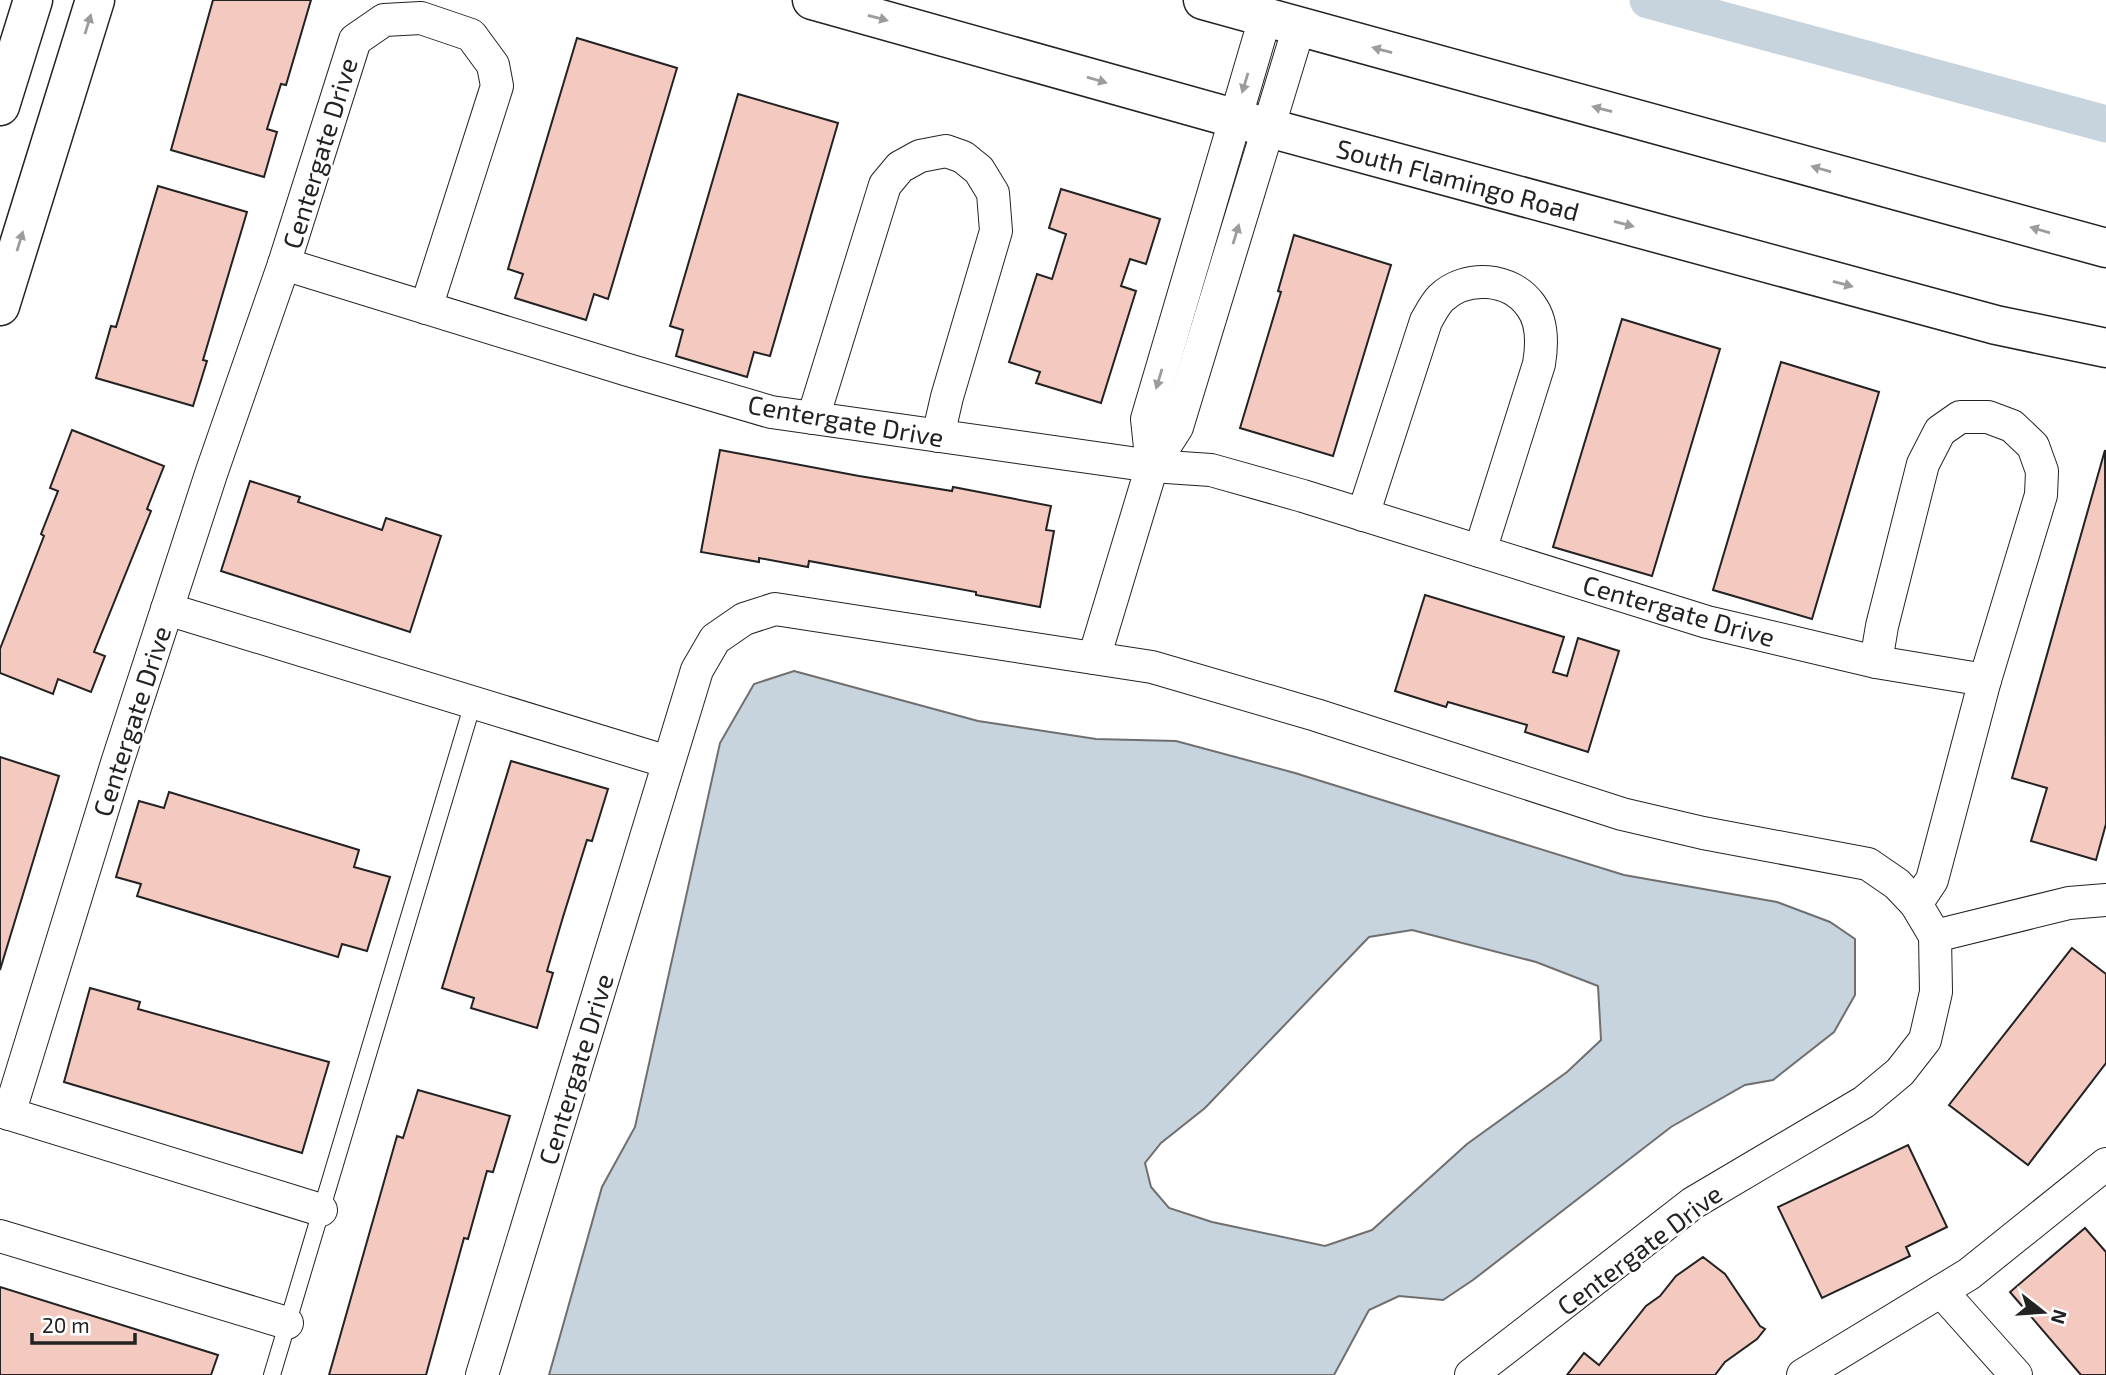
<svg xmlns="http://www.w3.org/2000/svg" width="2106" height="1375" viewBox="0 0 2106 1375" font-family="'Exo 2',sans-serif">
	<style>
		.water { fill: #c7d3dd; stroke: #6f6f6f; stroke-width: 2; fill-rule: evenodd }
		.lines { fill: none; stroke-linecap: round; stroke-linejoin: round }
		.canal { stroke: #c7d3dd; stroke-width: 37 }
		.building { fill: #f3c9c0; stroke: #222; stroke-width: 2 }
		.lane-casing { stroke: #222; stroke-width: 18 }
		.street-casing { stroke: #222; stroke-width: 34 }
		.secondary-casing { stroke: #222; stroke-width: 41 }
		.lane { stroke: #fff; stroke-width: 16 }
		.street { stroke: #fff; stroke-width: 32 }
		.secondary { stroke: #fff; stroke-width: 38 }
		.oneway { fill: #9c9c9c }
		.labels { text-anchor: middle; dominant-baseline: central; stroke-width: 5; stroke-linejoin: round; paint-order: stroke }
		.street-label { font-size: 26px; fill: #222; stroke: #fff }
	</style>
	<rect width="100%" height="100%" fill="#fff"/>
	<path class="water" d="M 794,671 L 978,721 L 1096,739 L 1176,741 L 1295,773 L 1624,875 L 1777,902 L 1830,922 L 1855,939 L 1855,995 L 1834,1032 L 1773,1080 L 1745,1085 L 1671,1127 L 1473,1280 L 1443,1300 L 1399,1296 L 1369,1310 L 1334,1375 L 549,1375 L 602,1187 L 635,1127 L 720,743 L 754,684 ZM 1412,930 L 1536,962 L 1598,986 L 1601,1040 L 1567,1072 L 1467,1144 L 1372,1230 L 1325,1246 L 1212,1222 L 1169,1208 L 1151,1187 L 1145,1163 L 1161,1143 L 1205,1108 L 1369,937 Z"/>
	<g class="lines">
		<polyline class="canal" points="1648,0 2106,124"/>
	</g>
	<g class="building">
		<polygon points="213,0 311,0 286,85 281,84 267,129 277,132 264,177 171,150"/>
		<polygon points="577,38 677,68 608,299 594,294 586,320 515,298 523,274 508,269"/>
		<polygon points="738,94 838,123 770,356 754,352 747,377 676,356 683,330 670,326"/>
		<polygon points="158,186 247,212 203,360 207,361 193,406 96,378 111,326 116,327"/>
		<polygon points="1061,189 1160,219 1146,264 1130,259 1121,286 1136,291 1101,403 1036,383 1040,372 1009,362 1037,274 1052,279 1066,234 1049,228"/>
		<polygon points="1294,235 1391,265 1333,456 1240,428 1281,292 1278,291"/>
		<polygon points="1622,319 1720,349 1652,576 1553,547"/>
		<polygon points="1781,362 1879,392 1812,619 1713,590"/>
		<polygon points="72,430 164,466 147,509 151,511 94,652 105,656 91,692 58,679 53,694 0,673 0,649 44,536 41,534 58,491 50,488"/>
		<polygon points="720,450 859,476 952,491 953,487 1051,506 1046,530 1054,531 1040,607 976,595 976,592 809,561 808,567 759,558 759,562 701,552"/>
		<polygon points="2105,450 2106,824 2096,860 2031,841 2047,788 2012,778"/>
		<polygon points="250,481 300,497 298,502 382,530 386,518 441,536 410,632 221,571"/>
		<polygon points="1425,595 1564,637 1553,672 1567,676 1578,638 1619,651 1588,752 1525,732 1527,725 1448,702 1446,707 1395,691"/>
		<polygon points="0,757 59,776 0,970"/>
		<polygon points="511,761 608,789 592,841 587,840 563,917 547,971 553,973 537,1028 471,1008 474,998 442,988"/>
		<polygon points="169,792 359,850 354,867 390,877 367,951 342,944 338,957 137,896 141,884 116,877 139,801 164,808"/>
		<polygon points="2072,948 2106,974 2106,1063 2028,1165 1949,1105"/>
		<polygon points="90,988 140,1002 138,1009 329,1062 302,1153 64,1082"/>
		<polygon points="418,1090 510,1116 493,1172 487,1171 468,1239 464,1238 426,1375 329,1375 397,1136 403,1138"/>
		<polygon points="1908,1145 1947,1227 1906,1247 1910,1256 1822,1298 1778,1207"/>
		<polygon points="2085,1228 2106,1252 2106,1375 2081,1375 2010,1292"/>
		<polygon points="1703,1257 1725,1274 1760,1326 1765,1329 1757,1339 1725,1362 1715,1375 1567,1375 1584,1353 1599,1365 1646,1306 1660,1296 1676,1276"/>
		<polygon points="0,1287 218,1355 211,1375 0,1375"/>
	</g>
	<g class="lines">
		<g class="lane-casing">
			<polyline id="lane" points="272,1375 473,703"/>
		</g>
		<g class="street-casing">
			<g id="street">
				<polyline points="284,264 628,370 771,412 1152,466 1211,470 1303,496 1707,622 1876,662 1985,680 1932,880 1916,904"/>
				<polyline points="813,418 885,185 900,167 920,156 946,151 963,157 979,170 993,193 996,231 947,397 938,436"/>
				<polyline points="1152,466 1147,419 1265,18"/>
				<path d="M 1363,515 L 1426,321 C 1430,314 1435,304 1441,298 C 1466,274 1511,277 1531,306 C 1543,322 1542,346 1539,364 L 1480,551"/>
				<polyline points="167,609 668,762"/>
				<polyline points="1094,658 1152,466 1177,427 1299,27"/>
				<polyline points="1876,662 1882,626 1923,464 1940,431 1960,417 1988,417 2012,426 2033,446 2042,471 2041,495 1985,680"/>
				<polyline points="1935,936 2069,903 2106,900"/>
				<polyline points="0,1111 321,1210"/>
				<polyline points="9,1114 117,763 211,474 284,264 355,40 384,20 421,18 471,35 493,65 497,86 426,308"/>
				<polyline points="0,1236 287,1323"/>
				<polyline points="1941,1291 2016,1375"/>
				<polyline points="482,1375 697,670 715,639 744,619 775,609 1152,667 1316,715 1622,814 1703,833 1868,864 1897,884 1916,904 1935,936 1936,992 1925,1040 1900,1072 1864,1102 1693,1203 1471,1375"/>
				<polyline points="1803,1375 1969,1274 2106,1164"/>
			</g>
		</g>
		<g class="secondary-casing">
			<g id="secondary">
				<polyline points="812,0 1269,128 1996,325 2106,348"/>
				<polyline points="1203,0 2106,248"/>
				<polyline points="0,106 33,0"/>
				<polyline points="0,306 95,0"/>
			</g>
		</g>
		<use href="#lane" class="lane"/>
		<use href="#street" class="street"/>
		<use href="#secondary" class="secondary"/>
	</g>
	<defs><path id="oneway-solid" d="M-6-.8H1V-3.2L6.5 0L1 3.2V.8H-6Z" transform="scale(1.75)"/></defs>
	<g class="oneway">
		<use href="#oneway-solid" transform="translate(878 18) rotate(15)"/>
		<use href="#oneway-solid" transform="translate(88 24) rotate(-73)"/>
		<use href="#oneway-solid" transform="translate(1382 50) rotate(-165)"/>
		<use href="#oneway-solid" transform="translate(1097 80) rotate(16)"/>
		<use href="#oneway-solid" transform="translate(1245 83) rotate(107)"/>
		<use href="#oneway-solid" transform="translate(1602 109) rotate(-165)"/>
		<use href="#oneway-solid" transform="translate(1821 169) rotate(-164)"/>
		<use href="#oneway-solid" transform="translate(1624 224) rotate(15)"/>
		<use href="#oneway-solid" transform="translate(2040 230) rotate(-164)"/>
		<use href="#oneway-solid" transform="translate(1236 234) rotate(-73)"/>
		<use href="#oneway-solid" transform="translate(20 241) rotate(-73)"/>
		<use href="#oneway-solid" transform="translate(1843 284) rotate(15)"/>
		<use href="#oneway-solid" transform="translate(1159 379) rotate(107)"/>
	</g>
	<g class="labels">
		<g class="street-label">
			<text transform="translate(319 153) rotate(-73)">Centergate Drive</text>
			<text transform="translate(1458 179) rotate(15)">South Flamingo Road</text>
			<text transform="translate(846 420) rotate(10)">Centergate Drive</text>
			<text transform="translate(1679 610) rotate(16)">Centergate Drive</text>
			<text transform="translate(131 721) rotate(-72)">Centergate Drive</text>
			<text transform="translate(575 1069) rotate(-73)">Centergate Drive</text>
			<text transform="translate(1639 1249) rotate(-37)">Centergate Drive</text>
		</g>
	</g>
	<g transform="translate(2043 1312) rotate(107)" stroke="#ffffff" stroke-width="5" paint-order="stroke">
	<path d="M0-5L12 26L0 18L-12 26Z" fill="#222222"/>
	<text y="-10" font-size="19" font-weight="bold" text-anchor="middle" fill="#222222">N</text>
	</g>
	<path d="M32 1333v10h103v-10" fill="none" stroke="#222222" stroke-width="3.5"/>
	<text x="42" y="1333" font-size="21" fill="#222222" stroke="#ffffff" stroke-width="5" paint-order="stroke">20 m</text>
</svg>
